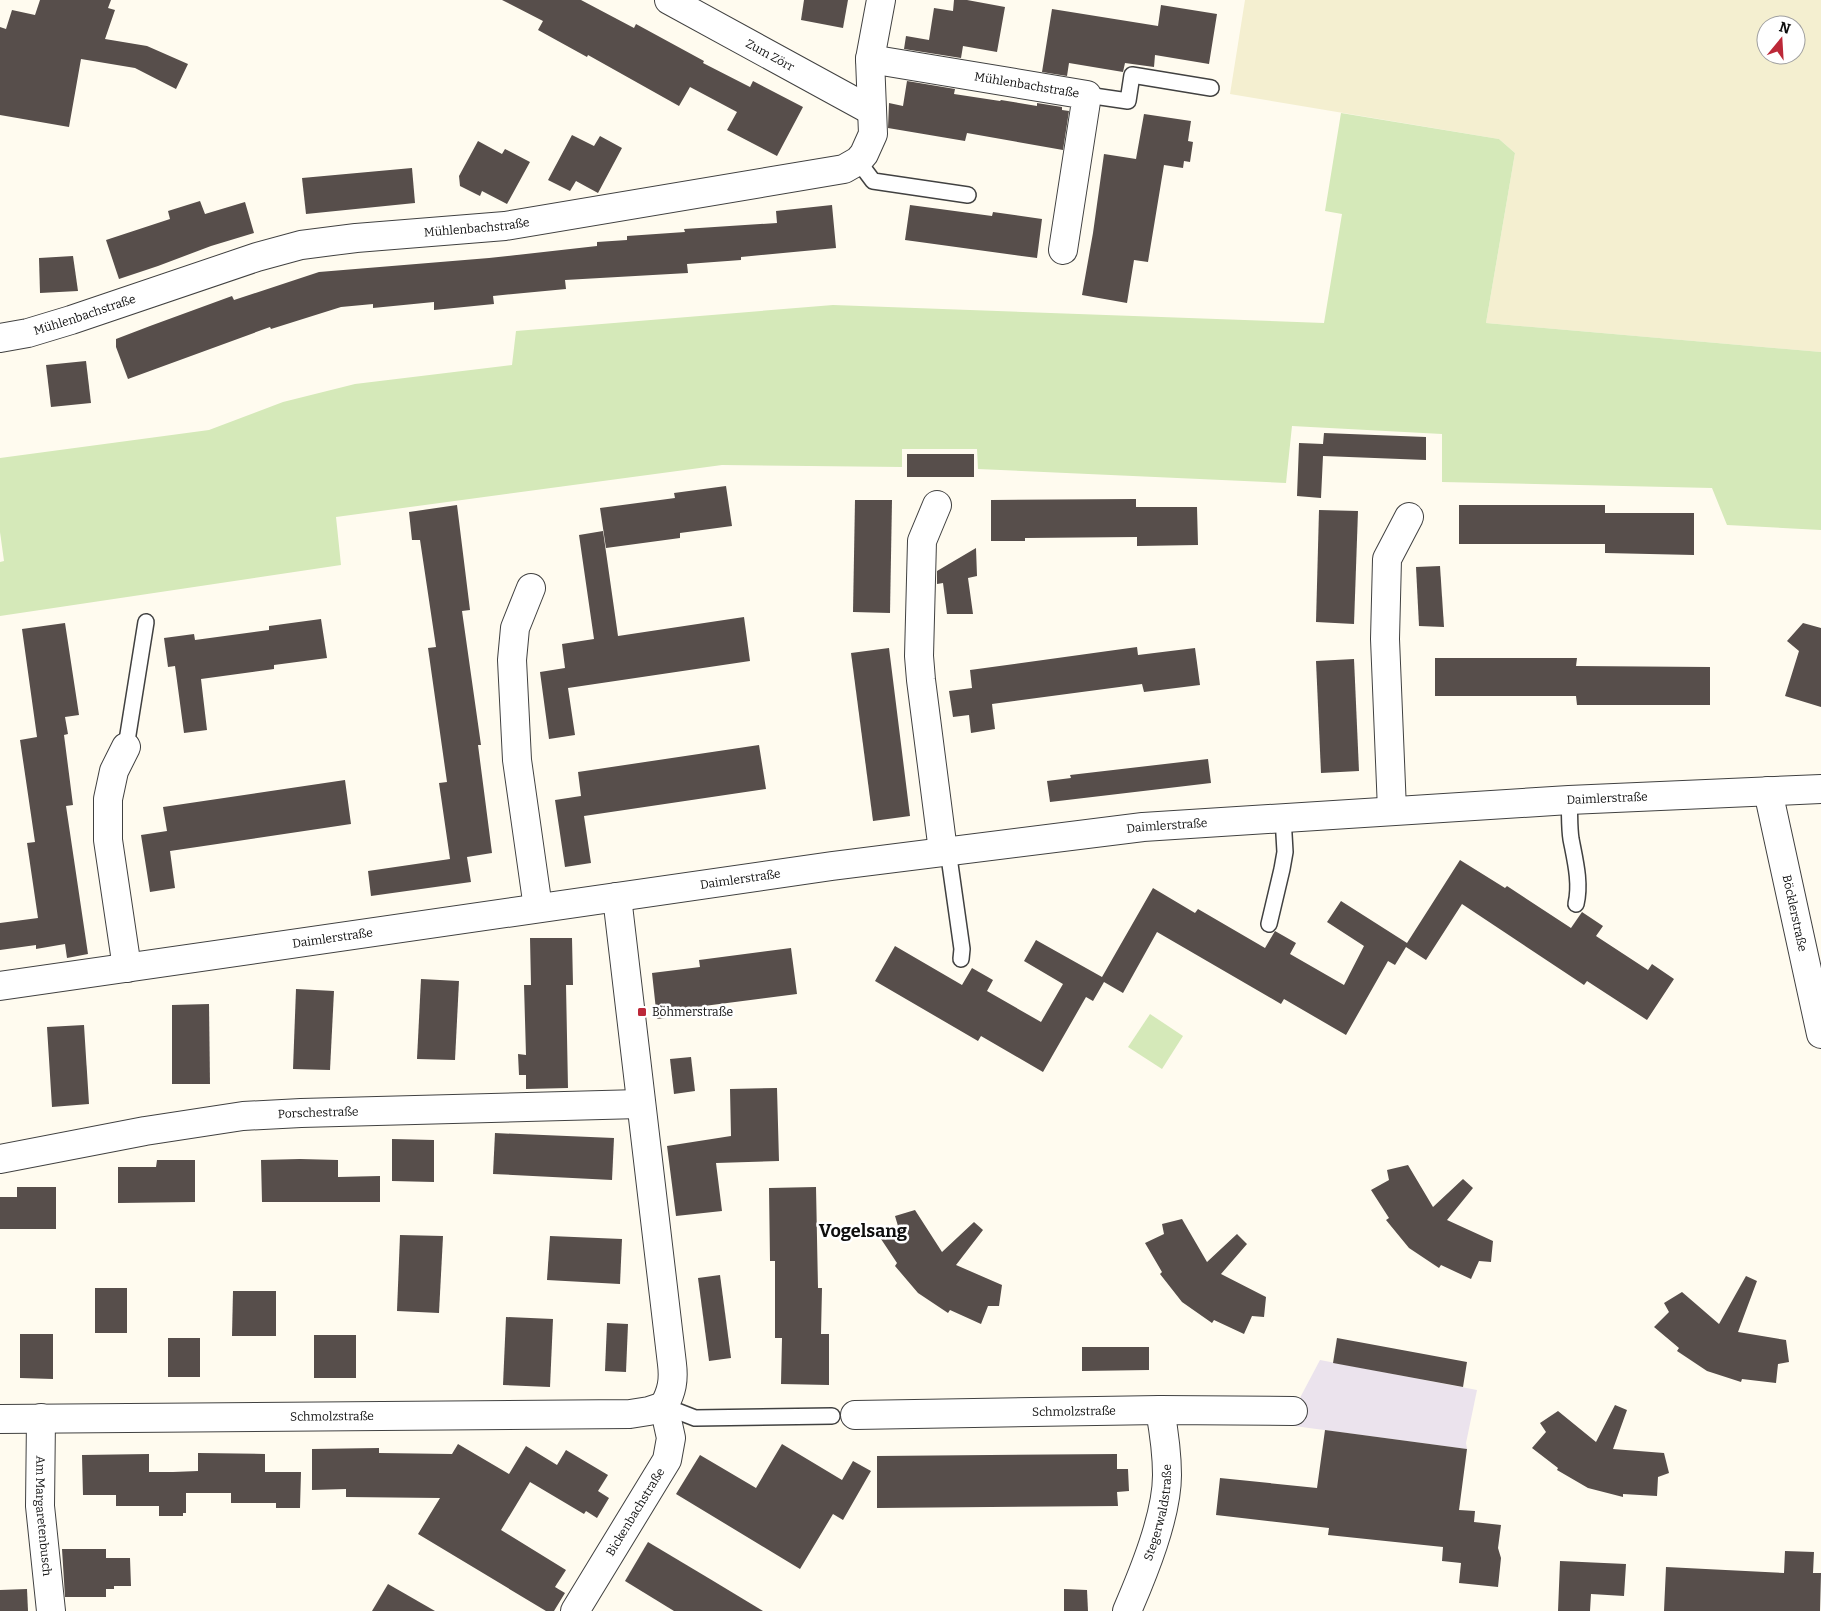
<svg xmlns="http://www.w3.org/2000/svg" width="1821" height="1611" viewBox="0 0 1821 1611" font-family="Bitter,serif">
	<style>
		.industrial { fill: #ebe3ed }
		.farmland { fill: #f4efd0; fill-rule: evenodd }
		.green { fill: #d5e9b9 }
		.building { fill: #574e4b }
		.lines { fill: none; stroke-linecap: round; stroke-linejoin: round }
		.lane-casing { stroke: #414141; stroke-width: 18 }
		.street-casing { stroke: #414141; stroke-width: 30 }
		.lane { stroke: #fff; stroke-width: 15 }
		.street { stroke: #fff; stroke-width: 28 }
		.poi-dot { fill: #bc2838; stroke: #fff; stroke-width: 2 }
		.labels { text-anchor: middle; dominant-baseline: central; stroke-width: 5; stroke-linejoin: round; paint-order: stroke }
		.street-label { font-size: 12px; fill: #0e0e0e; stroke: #fff }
		.poi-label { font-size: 12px; fill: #0e0e0e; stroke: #fff; text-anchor: start }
		.district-label { font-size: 18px; font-weight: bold; fill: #0e0e0e; stroke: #fff }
	</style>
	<rect width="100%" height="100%" fill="#fffbef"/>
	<polygon class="industrial" points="1320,1360 1477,1390 1466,1443 1467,1449 1294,1426 1293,1411"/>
	<path class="farmland" d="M 1245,0 L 1821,0 L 1821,352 L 1486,323 L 1515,153 L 1499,139 L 1230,94 ZM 1766,25 L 1796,25 L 1796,55 L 1766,55 Z"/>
	<g class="green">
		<polygon points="1341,113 1499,139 1515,153 1486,323 1821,352 1821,530 1727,525 1712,488 1442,482 1442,434 1292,426 1286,483 978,469 977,449 902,449 902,467 722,465 336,517 341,565 0,616 0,562 4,561 0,532 0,458 209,430 283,402 355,384 512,365 516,331 833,305 1324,323 1342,214 1325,211"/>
		<polygon points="1150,1014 1183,1036 1162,1069 1128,1047"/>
	</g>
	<g class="building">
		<polygon points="40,0 111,0 108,8 115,10 105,39 147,46 188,64 176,89 135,68 81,59 69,127 0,115 0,27 6,29 12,10 35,15"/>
		<polygon points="502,0 581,0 634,28 636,24 704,61 703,63 750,87 753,81 803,107 777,156 727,130 737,112 690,87 679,106 588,55 587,57 538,30 543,21"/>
		<polygon points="804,0 848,0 843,28 801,20"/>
		<polygon points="954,0 967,0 1005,7 997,52 963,46 961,58 904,49 906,36 929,40 934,8 953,11"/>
		<polygon points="1161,5 1217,14 1209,64 1155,55 1154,67 1125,63 1123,72 1069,63 1067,76 1042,72 1052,9 1158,26"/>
		<polygon points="907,81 955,89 954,94 1000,101 1001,100 1037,106 1037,103 1062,107 1062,110 1069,111 1063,150 967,133 965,141 888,128 889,103 903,106"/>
		<polygon points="1144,114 1191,121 1188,141 1193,142 1190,162 1184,161 1183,168 1164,165 1148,262 1134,260 1127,303 1082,295 1093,233 1104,154 1136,159"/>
		<polygon points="572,135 594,146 600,136 622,148 598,193 576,181 570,191 548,180"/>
		<polygon points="478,141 502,154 505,149 530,162 507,204 482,191 480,196 460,186 459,176"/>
		<polygon points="412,168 415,203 306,214 302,178"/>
		<polygon points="200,201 205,214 245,202 254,233 211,246 158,266 119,279 106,240 170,219 168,211"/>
		<polygon points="832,205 836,248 741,257 741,260 687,264 688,273 565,280 566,289 493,296 494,304 434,310 434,302 373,308 373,304 341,307 271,329 270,327 128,379 116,347 116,339 150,326 232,296 234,300 319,272 489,258 597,246 597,242 627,240 627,236 685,232 684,229 777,223 776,211"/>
		<polygon points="910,205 992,216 993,212 1042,219 1037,258 905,240"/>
		<polygon points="73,256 78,291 40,293 39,258"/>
		<polygon points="86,361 91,403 51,407 46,365"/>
		<polygon points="1324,433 1426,437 1426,460 1323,456 1321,498 1297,496 1299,443 1323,444"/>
		<rect x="907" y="454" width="67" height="23"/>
		<polygon points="726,486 732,526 680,533 680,538 606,548 600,508 675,498 674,493"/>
		<polygon points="1136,499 1136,507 1197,507 1198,545 1137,546 1137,537 1025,538 1025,541 991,541 991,500"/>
		<polygon points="855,500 892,500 890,613 853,612"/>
		<polygon points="457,505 470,610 462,611 481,745 478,745 492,853 467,857 471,882 371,896 368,871 450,859 439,783 447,782 428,648 436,647 420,540 412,540 409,512"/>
		<polygon points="1459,505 1605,505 1605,513 1694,513 1694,555 1605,553 1605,544 1459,544"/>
		<polygon points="1319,510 1358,511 1354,624 1316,622"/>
		<polygon points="603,531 618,636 744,617 750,661 568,688 575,735 549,739 540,672 565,668 562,644 594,639 579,535"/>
		<polygon points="976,548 977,576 968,578 973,614 947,614 943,583 937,584 937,571"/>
		<polygon points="1440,566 1444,627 1419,626 1416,567"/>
		<polygon points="321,619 327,658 274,665 274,669 201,679 207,730 184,733 175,666 168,667 164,638 194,634 195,640 269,630 269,626"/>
		<polygon points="65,623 79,715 65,717 68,734 64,735 73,805 66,806 88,954 67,958 65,944 36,949 36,945 0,950 0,923 38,918 27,843 35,842 20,740 37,737 22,629"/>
		<polygon points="1803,623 1821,628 1821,707 1785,696 1799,651 1787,641"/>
		<polygon points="1137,647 1138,655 1195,648 1200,685 1144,692 1142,684 992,704 995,729 971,733 969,715 953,717 949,691 972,688 970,670"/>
		<polygon points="889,648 910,816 873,821 851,653"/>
		<polygon points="1435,658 1577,658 1576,666 1710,667 1710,705 1577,705 1576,696 1435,696"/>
		<polygon points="1354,659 1359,771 1321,773 1316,661"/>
		<polygon points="759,745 766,789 584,816 591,863 565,867 555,800 581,796 578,772"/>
		<polygon points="1208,759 1211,783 1050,802 1047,781 1071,778 1070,775"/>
		<polygon points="345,780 351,824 170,851 175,888 150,892 141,835 167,831 163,807"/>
		<polygon points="1460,860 1505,888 1507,886 1571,928 1582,912 1603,926 1596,936 1648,970 1652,964 1674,979 1647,1020 1587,981 1584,985 1462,904 1426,960 1406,947 1395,965 1388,961 1346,1035 1284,999 1281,1004 1157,932 1123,993 1104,982 1093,1001 1086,997 1043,1072 981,1036 978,1041 875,981 895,946 962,985 972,968 993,980 987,991 1041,1022 1063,984 1024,961 1036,940 1102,977 1153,888 1195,913 1198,909 1265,948 1275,931 1296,943 1290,954 1344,985 1364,946 1327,922 1341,901 1407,943"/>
		<polygon points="530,938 572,938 573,985 566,985 568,1088 526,1089 526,1075 519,1075 518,1054 526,1055 524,985 531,985"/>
		<polygon points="791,948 797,994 704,1006 705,1013 657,1019 652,973 700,967 699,960"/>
		<polygon points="421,979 459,981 455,1060 417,1059"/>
		<polygon points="296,989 334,991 330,1070 293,1069"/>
		<polygon points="209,1004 210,1084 172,1084 172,1005"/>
		<polygon points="84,1025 89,1104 52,1107 47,1027"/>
		<polygon points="691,1057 695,1091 674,1094 670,1059"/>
		<polygon points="777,1088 779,1161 716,1163 722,1211 676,1216 667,1146 731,1136 730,1089"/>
		<polygon points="495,1133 614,1138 612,1180 493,1174"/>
		<polygon points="392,1139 434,1140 434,1182 392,1181"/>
		<polygon points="300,1159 338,1160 338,1177 380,1176 380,1202 262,1202 261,1160"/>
		<polygon points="157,1160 195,1160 195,1202 118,1203 118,1167 156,1167"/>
		<polygon points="1408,1165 1433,1207 1463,1179 1473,1188 1447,1220 1493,1241 1491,1262 1479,1261 1471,1279 1441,1265 1439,1268 1409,1248 1386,1220 1389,1218 1371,1190 1389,1180 1387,1170"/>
		<polygon points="17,1187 56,1187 56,1229 0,1229 0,1197 17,1197"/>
		<polygon points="816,1187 818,1288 822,1288 821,1334 829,1334 829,1385 781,1384 782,1338 775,1338 775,1261 770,1261 769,1188"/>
		<polygon points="915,1210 942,1252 974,1222 983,1230 956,1265 1002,1285 999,1306 988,1306 981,1324 950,1310 948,1313 918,1293 895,1266 897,1263 879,1236 898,1226 895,1216"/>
		<polygon points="1182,1219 1207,1262 1237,1234 1247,1244 1221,1274 1266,1297 1264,1317 1252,1316 1244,1334 1214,1320 1212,1323 1182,1302 1160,1274 1162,1272 1145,1243 1164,1234 1162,1224"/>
		<polygon points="400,1235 443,1236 439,1313 397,1311"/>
		<polygon points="550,1236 622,1239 620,1284 547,1280"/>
		<polygon points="720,1275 731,1358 709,1361 698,1278"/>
		<polygon points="1746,1276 1757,1281 1738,1332 1786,1340 1789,1362 1778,1364 1776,1383 1742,1379 1741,1382 1707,1371 1677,1351 1679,1348 1654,1327 1669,1312 1664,1303 1682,1292 1719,1324"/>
		<rect x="95" y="1288" width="32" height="45"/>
		<polygon points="233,1291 276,1291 276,1336 232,1336"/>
		<polygon points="506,1317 553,1319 550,1387 503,1385"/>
		<polygon points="607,1323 628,1324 626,1372 605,1371"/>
		<polygon points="20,1334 53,1334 53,1379 20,1378"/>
		<rect x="314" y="1335" width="42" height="43"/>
		<rect x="168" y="1338" width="32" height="39"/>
		<polygon points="1337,1338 1467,1362 1463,1387 1333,1363"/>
		<polygon points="1082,1347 1149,1347 1149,1370 1082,1371"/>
		<polygon points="1615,1405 1627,1410 1613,1449 1664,1453 1669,1473 1658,1477 1657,1496 1623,1494 1623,1497 1588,1488 1557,1470 1558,1468 1532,1448 1546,1432 1540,1423 1558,1411 1596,1442"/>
		<polygon points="1325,1430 1467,1449 1459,1510 1475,1511 1474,1522 1501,1525 1498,1548 1501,1558 1498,1587 1459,1583 1461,1563 1442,1561 1443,1547 1328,1535 1329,1528 1216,1515 1220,1478 1317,1488"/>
		<polygon points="458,1444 509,1474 526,1446 557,1465 566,1450 608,1475 598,1491 609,1498 597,1518 586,1511 584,1514 530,1482 501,1530 566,1570 555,1587 565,1593 554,1611 546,1611 418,1534 440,1498 346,1497 346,1489 312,1490 312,1449 379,1448 379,1453 452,1454"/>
		<polygon points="782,1444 842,1480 853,1461 871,1471 843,1520 833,1514 800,1569 676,1494 700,1455 756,1488"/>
		<polygon points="198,1453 265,1454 265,1472 301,1472 300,1508 276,1508 276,1503 231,1503 231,1493 186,1493 186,1513 183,1513 183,1516 159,1516 159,1506 116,1506 116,1495 83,1495 82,1455 149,1454 149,1472 173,1472 198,1471"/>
		<polygon points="1117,1454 1117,1469 1128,1469 1129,1491 1117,1492 1118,1506 877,1508 877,1456"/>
		<polygon points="648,1542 710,1579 763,1611 674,1611 625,1581"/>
		<polygon points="62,1549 106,1549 106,1558 130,1558 131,1586 114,1586 114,1589 106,1589 106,1597 65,1597"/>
		<polygon points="1785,1551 1814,1552 1813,1573 1821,1573 1820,1611 1664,1611 1666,1567 1784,1573"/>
		<polygon points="1560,1561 1626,1564 1624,1596 1591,1594 1590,1611 1558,1611"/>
		<polygon points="388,1584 435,1611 372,1611"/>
		<polygon points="27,1589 28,1611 0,1611 0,1590"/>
		<polygon points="1064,1589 1087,1590 1088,1611 1064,1611"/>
	</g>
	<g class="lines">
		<g class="lane-casing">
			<g id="lane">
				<polyline points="1087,95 1128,101 1132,75 1211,88"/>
				<polyline points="858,161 873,181 968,195"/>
				<polyline points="126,747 146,622"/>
				<path d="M 1569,800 C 1570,813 1569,826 1571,839 C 1575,860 1581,883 1576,904"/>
				<polyline points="948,850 962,949 961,959"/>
				<polyline points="1269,924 1282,869 1285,852 1283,817"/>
				<polyline points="664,1406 695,1418 832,1416"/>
			</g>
		</g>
		<g class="street-casing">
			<g id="street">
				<path id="s1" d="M 669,0 L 872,111"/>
				<path id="s2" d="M 870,59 L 1087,95 L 1063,250"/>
				<path id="s3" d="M 0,338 L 28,333 L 71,320 L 257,257 L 301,245 L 356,238 L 505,226 L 844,169 L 858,161 L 864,154 L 873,134 L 870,59 L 881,0"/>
				<polyline points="937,505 922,541 919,656 921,680 943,851"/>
				<polyline points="531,588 515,628 512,660 517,760 538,908"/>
				<polyline points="126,747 114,771 108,799 108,840 127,968"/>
				<path id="s4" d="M 1768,791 L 1821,1034"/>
				<polyline points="1392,810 1385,639 1387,559 1409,517"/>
				<path d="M 617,897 L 672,1364 C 674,1380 672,1391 664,1406"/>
				<path id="s5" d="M 0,986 L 832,866 L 1143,827 L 1569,800 L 1821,789"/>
				<path id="s6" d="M 0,1159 L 145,1131 L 243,1116 L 301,1113 L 640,1104"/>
				<path id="s7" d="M 855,1415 L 1160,1410 L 1293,1411"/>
				<path id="s8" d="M 41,1418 L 40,1506 L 51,1611"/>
				<path id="s9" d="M 0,1419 L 630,1414 L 649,1411 L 664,1406"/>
				<path id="s10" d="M 575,1611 L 667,1460 L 671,1438 L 664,1406"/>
				<path id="s11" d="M 1127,1611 C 1143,1574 1167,1516 1167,1475 C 1167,1453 1164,1432 1160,1410"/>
			</g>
		</g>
		<use href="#lane" class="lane"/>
		<use href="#street" class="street"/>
	</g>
	<rect class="poi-dot" x="637" y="1007" width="10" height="10" rx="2.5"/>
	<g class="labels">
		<g class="street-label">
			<text stroke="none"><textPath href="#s1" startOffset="115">Zum Zörr</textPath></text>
			<text stroke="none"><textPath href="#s2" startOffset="159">Mühlenbachstraße</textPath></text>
			<text stroke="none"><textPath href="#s3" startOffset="492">Mühlenbachstraße</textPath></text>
			<text stroke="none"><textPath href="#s3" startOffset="88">Mühlenbachstraße</textPath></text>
			<text stroke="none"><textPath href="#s5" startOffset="1619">Daimlerstraße</textPath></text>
			<text stroke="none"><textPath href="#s5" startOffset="1178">Daimlerstraße</textPath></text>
			<text stroke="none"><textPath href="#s5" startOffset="748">Daimlerstraße</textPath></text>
			<text stroke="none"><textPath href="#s4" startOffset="125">Böcklerstraße</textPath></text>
			<text stroke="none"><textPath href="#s5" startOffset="336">Daimlerstraße</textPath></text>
			<text stroke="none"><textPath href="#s6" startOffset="322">Porschestraße</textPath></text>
			<text stroke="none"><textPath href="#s7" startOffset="219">Schmolzstraße</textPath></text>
			<text stroke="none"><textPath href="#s9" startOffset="332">Schmolzstraße</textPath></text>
			<text stroke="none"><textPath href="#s10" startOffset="116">Bickenbachstraße</textPath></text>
			<text stroke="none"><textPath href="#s11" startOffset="104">Stegerwaldstraße</textPath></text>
			<text stroke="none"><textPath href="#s8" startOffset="98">Am Margaretenbusch</textPath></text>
		</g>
		<g class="poi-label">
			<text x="652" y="1012">Böhmerstraße</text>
		</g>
		<g class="district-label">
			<text x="863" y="1231">Vogelsang</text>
		</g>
	</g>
	<g transform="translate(1781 40) rotate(18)"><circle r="24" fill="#ffffff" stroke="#9f9f9f"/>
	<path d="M0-4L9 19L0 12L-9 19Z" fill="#bc2838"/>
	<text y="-8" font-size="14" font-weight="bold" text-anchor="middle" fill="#0e0e0e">N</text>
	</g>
</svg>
